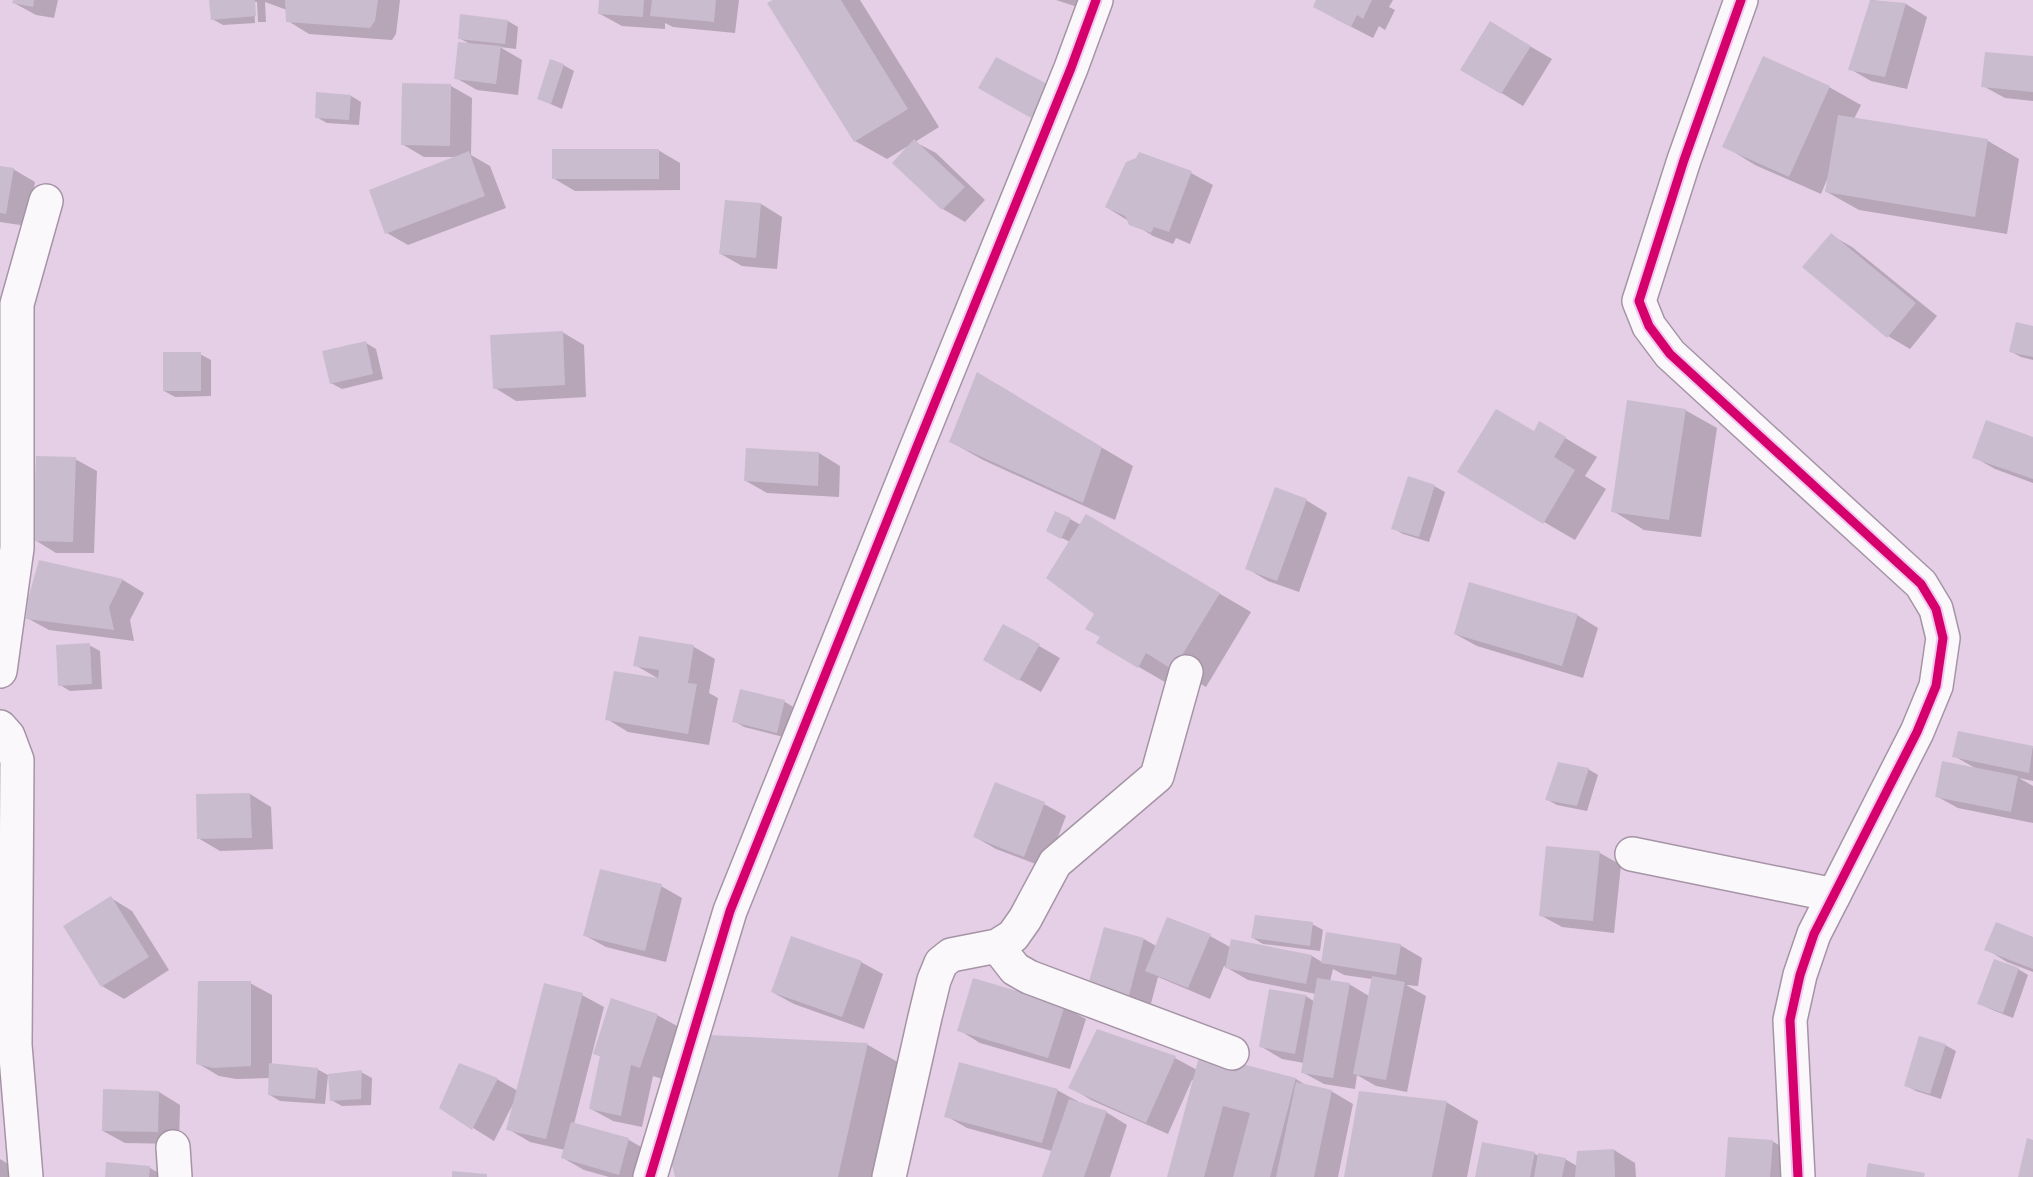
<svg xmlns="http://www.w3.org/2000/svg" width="2033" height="1177" viewBox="0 0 2033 1177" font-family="'PT Sans Narrow',sans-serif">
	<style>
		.shadow { fill: #0003; fill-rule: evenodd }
		.building { fill: #cabccf }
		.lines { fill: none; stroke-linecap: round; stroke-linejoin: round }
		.minor-casing { stroke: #a594a5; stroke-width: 36 }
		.minor { stroke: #fbf8fb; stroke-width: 33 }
		.cycleway-casing { stroke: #eec5f0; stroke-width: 13 }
		.cycleway { stroke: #d6006c; stroke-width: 9 }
	</style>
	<rect width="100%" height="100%" fill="#e5cfe6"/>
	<g class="shadow">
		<polygon points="15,0 58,0 54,18 36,15 14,3"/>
		<polygon points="220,0 400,0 396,34 392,40 309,34 288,21 287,10 265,2 266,22 258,22 257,2 254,2 255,23 223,25 212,19"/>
		<polygon points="601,0 739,0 735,33 673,27 665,23 665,29 622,26 600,14"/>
		<polygon points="776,0 860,0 939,127 915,142 936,153 985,200 965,222 943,209 894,163 908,146 887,159 855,141"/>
		<polygon points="1056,0 1103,0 1099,14"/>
		<polygon points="1318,0 1393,0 1389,7 1395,10 1385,30 1379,26 1373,38 1336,19"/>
		<polygon points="1871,0 1906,4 1927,17 1907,89 1871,81 1850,69"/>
		<polygon points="462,16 508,21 518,27 516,49 500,47 522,60 518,95 477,90 456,78 470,44 459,38"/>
		<polygon points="1490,23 1552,59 1523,106 1462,69"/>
		<polygon points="2033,57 2033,101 2005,98 1983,86"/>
		<polygon points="563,65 574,71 562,109 539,99"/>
		<polygon points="451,86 472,98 471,155 490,166 506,208 408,245 387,233 458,157 424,157 402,144"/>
		<polygon points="1829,87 1861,105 1854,119 1988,141 2019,159 2007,234 1859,210 1827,192 1828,177 1821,194 1755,165 1724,146"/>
		<polygon points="351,96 361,102 359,125 327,123 316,117"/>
		<polygon points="658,150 680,163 680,190 575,191 553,178"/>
		<polygon points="0,167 13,169 35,182 27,226 0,222"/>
		<polygon points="1191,173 1213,185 1190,244 1176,238 1173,244 1153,236 1106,207"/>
		<polygon points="761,204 782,217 777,269 742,266 721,254"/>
		<polygon points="1831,235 1852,247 1937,316 1910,349 1888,336"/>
		<polygon points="2033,327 2033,360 2021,357 2010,351"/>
		<polygon points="562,332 584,345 586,397 516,401 495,388"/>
		<polygon points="366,343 376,349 383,379 342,389 331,383"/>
		<polygon points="200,354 211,360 211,396 175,397 164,391"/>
		<polygon points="1009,393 1133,466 1115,520 983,460 951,442"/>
		<polygon points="1685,410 1717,428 1701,537 1644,530 1613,511"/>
		<polygon points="1540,423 1597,457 1585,476 1606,489 1575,540 1544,522 1534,433"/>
		<polygon points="2033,438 2033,483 1995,469 1974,457"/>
		<polygon points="819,453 840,466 839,497 767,493 746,481"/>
		<polygon points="75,459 97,471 94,553 56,553 35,540"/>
		<polygon points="1434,486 1445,492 1429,542 1403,534 1393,528"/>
		<polygon points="1306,500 1327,513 1299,592 1268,581 1246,568"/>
		<polygon points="1087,516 1251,612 1206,687 1178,671 1170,685 1139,667 1102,636 1096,614 1070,542 1058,536 1070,519 1081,525"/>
		<polygon points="40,562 123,580 144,593 130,620 134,641 49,630 27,618"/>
		<polygon points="1577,615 1598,628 1583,678 1477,646 1455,634"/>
		<polygon points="1004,626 1060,658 1041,692 985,660"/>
		<polygon points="640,638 694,647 715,659 709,693 718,698 709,745 628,732 607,719 659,679 635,665"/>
		<polygon points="89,645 100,651 102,689 70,691 60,685"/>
		<polygon points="741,691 785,702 795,708 787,738 744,727 734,721"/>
		<polygon points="1959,733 2033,748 2033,781 2019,778 2033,786 2033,823 1958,808 1936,796 1975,768 1954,756"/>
		<polygon points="1588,769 1598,775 1587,811 1557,805 1546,799"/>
		<polygon points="996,784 1044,804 1066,816 1046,868 996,849 975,837"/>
		<polygon points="250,794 271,807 273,849 220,851 198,838"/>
		<polygon points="1547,847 1600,853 1621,865 1614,933 1562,927 1540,915"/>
		<polygon points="661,886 682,898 666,962 606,947 584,935"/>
		<polygon points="111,898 132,911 169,970 124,999 102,986"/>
		<polygon points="1312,924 1323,930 1320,951 1263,944 1253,938"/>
		<path d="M 1210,936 L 1230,947 L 1312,956 L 1322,962 L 1400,945 L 1422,958 L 1418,986 L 1406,985 L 1426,996 L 1407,1092 L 1376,1086 L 1357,1075 L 1355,1089 L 1324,1084 L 1302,1072 L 1304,1063 L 1282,1059 L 1260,1046 L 1306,996 L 1315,1002 L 1316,994 L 1248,980 L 1224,966 L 1210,999 L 1158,977 L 1149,1011 L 1111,1001 L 1144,939 L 1156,946 ZM 1333,969 L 1344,975 L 1372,979 L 1369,996 L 1349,984 L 1330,981 Z"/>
		<polygon points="2033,939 2033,972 2007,962 1986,949"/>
		<polygon points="861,962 883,974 864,1029 794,1004 772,992"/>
		<polygon points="2018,969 2028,975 2013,1018 1990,1009 1979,1003"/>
		<polygon points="250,983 272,995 272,1064 317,1069 328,1075 325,1104 280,1101 270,1095 270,1078 236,1079 219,1076 197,1063"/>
		<polygon points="582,995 604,1007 574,1124 629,1140 650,1152 643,1177 609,1177 584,1170 563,1158 565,1150 530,1142 508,1129 514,1102 494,1141 441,1108 497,1079 518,1091"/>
		<polygon points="1064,1007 1086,1019 1070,1069 980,1043 959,1030"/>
		<polygon points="657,1015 679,1027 662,1079 653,1076 642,1127 613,1121 591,1109 601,1057 595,1053"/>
		<polygon points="710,1037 868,1045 908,1068 884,1177 677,1177"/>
		<polygon points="1945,1045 1956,1051 1941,1099 1916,1091 1905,1085"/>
		<polygon points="1201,1055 1296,1079 1309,1087 1331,1091 1353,1104 1338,1177 1168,1177 1194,1080 1192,1080 1168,1134 1091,1100 1070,1087 1175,1058 1197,1070"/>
		<polygon points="361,1072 372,1078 371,1105 342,1106 331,1100"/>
		<polygon points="1057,1090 1079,1102 1106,1112 1127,1125 1110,1177 1044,1177 1052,1151 967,1128 946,1116"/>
		<polygon points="159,1092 180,1105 179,1144 125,1143 103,1131"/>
		<polygon points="1446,1102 1478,1121 1467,1177 1346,1177"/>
		<polygon points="1772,1141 1794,1154 1792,1177 1726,1177"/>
		<polygon points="1483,1143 1535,1154 1539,1156 1565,1159 1577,1166 1614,1150 1635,1163 1636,1177 1477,1177"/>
		<polygon points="0,1159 25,1174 25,1177 0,1177"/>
		<polygon points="150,1168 166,1177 106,1177"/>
	</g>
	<g class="building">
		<polygon points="13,0 34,0 33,7 12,3"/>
		<polygon points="209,0 255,0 256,16 211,20"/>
		<polygon points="285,0 378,0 375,21 370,28 286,22"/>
		<polygon points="599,0 644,0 643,17 598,14"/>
		<polygon points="652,0 716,0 714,22 650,16"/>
		<polygon points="773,0 841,0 908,109 854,142 767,3"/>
		<polygon points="1316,0 1372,0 1363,19 1357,15 1351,27 1313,7"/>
		<polygon points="1870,0 1906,3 1885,77 1848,70"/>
		<polygon points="460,14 508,20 505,44 458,39"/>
		<polygon points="1490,21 1531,46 1501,94 1460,70"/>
		<polygon points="458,42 501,46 496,84 454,79"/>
		<polygon points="1985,52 2033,56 2033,92 1981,87"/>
		<polygon points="1763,56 1830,86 1789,177 1722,147"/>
		<polygon points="996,57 1049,85 1031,118 978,88"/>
		<polygon points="550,59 564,64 551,104 537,99"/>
		<polygon points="402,83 451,84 450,146 401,145"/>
		<polygon points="316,92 351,95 349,120 315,118"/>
		<polygon points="1838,115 1988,139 1975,217 1825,192"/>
		<polygon points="914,139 965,187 942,210 892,163"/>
		<rect x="552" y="149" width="107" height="30"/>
		<polygon points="469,151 485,196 385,234 369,190"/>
		<polygon points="1139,152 1192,171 1169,232 1154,227 1151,233 1129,225 1125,216 1105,207 1126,162 1136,158"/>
		<polygon points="0,166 14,168 6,214 0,213"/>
		<polygon points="725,200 761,203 756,258 719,254"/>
		<polygon points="1831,233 1916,303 1887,338 1802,267"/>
		<polygon points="2016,322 2033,326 2033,357 2009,352"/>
		<polygon points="563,331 565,385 493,389 490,335"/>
		<polygon points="366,341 373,374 330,384 322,351"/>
		<rect x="163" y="352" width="38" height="39"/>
		<polygon points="977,372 1102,447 1083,503 949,442"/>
		<polygon points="1627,400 1686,409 1669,520 1611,512"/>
		<polygon points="1496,409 1534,431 1539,421 1566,437 1554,457 1575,470 1543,524 1457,472"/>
		<polygon points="1986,420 2033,437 2033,479 1972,458"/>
		<polygon points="746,448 819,452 818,486 744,481"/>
		<polygon points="36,456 76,457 73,542 33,541"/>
		<polygon points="1408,476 1435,485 1419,537 1391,529"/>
		<polygon points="1275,487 1307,499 1277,581 1245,569"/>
		<polygon points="1055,511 1071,518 1061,539 1046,531"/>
		<polygon points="1086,514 1220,593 1173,670 1146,653 1138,668 1096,643 1100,637 1085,629 1094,614 1046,578"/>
		<polygon points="39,560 123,579 109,607 114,630 26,619 28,599"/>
		<polygon points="1469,582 1578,614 1562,666 1454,634"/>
		<polygon points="1003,624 1040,644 1019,681 983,660"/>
		<polygon points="639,636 694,645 688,683 697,684 688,734 605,720 614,671 658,678 659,670 633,666"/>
		<polygon points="90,643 92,684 58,686 56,645"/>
		<polygon points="740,689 785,700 777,733 732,722"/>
		<polygon points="1958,731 2033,746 2029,773 1952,757"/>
		<polygon points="1942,761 2018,776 2011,812 1935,797"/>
		<polygon points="1558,762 1589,768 1577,806 1545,800"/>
		<polygon points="995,782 1045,802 1024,857 973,837"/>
		<polygon points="250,793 252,838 197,839 196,794"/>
		<polygon points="1546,846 1600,851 1593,921 1539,916"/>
		<polygon points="600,869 662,884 645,951 583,936"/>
		<polygon points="111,896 149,957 101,987 63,926"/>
		<polygon points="1255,915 1313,922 1310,946 1251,938"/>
		<polygon points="1167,917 1211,934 1188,988 1145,971"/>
		<polygon points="1996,922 2033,937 2033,969 1984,950"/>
		<polygon points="1104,927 1144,938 1128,999 1087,989"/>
		<polygon points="1326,932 1401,944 1396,975 1321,963"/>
		<polygon points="791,936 862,961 842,1017 771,992"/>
		<polygon points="1231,939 1312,955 1306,984 1225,968"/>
		<polygon points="1994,959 2019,968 2003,1013 1977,1004"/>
		<polygon points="1372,976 1405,982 1386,1080 1353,1074"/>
		<polygon points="973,978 1065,1005 1048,1058 957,1031"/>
		<polygon points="1317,978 1350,983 1333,1078 1301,1073"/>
		<polygon points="198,981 251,981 251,1066 213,1068 196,1064"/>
		<polygon points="544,983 583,993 546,1139 506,1130"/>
		<polygon points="1269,989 1306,995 1295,1054 1259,1047"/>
		<polygon points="611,998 658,1014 640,1068 631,1065 621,1116 589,1109 600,1056 593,1054"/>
		<polygon points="1097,1029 1176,1056 1146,1123 1068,1088"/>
		<polygon points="709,1035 868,1043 838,1177 675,1177 672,1165"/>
		<polygon points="1919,1036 1946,1044 1930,1094 1904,1086"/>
		<polygon points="1200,1053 1296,1078 1270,1177 1233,1177 1250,1113 1223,1106 1204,1177 1167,1177"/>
		<polygon points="959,1062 1058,1089 1042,1143 944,1117"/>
		<polygon points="269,1063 318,1068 315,1099 268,1095"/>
		<polygon points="459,1063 498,1078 472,1130 439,1108"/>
		<polygon points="362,1070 361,1099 330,1101 328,1074"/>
		<polygon points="1296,1082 1332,1090 1314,1177 1276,1177"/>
		<polygon points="103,1089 159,1091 158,1132 102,1131"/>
		<polygon points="1359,1091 1447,1101 1432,1177 1344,1177"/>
		<polygon points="1069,1099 1107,1111 1084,1177 1042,1177"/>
		<polygon points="571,1122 629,1138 619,1175 561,1158"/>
		<polygon points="1728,1137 1773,1140 1770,1177 1725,1177"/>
		<polygon points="2027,1138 2033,1140 2033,1177 2018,1177"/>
		<polygon points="1482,1142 1535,1152 1530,1177 1475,1177"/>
		<polygon points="1614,1149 1615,1177 1575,1177 1577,1151"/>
		<polygon points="1538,1153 1566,1158 1562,1177 1534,1177"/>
		<polygon points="106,1162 150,1166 149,1177 105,1177"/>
		<polygon points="1868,1163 1925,1173 1924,1177 1866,1177"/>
		<polygon points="452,1171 487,1174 487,1177 452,1177"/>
	</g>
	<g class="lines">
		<g class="minor-casing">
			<g id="minor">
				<polyline points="1741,0 1684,160 1639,301 1649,326 1670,354 1921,584 1936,609 1943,638 1936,686 1917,732 1814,934 1800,975 1790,1020 1798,1177"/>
				<polyline points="0,671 17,548 17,304 46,201"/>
				<polyline points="0,727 8,736 17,760 15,1045 26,1177"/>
				<polyline points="1632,854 1834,895"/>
				<polyline points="997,946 1015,969 1029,977 1232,1053"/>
				<polyline points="173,1147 175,1177"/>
				<polyline points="650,1177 730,911 916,449 1071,68 1096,0"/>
				<polyline points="889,1177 925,1017 934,980 941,963 951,955 997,946 1013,936 1025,919 1055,863 1157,776 1186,672"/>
			</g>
		</g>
		<use href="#minor" class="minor"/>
		<g class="cycleway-casing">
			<g id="cycleway">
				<polyline points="1741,0 1684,160 1639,301 1649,326 1670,354 1921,584 1936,609 1943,638 1936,686 1917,732 1814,934 1800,975 1790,1020 1798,1177"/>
				<polyline points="650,1177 730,911 916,449 1071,68 1096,0"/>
			</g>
		</g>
		<use href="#cycleway" class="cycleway"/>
	</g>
</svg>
